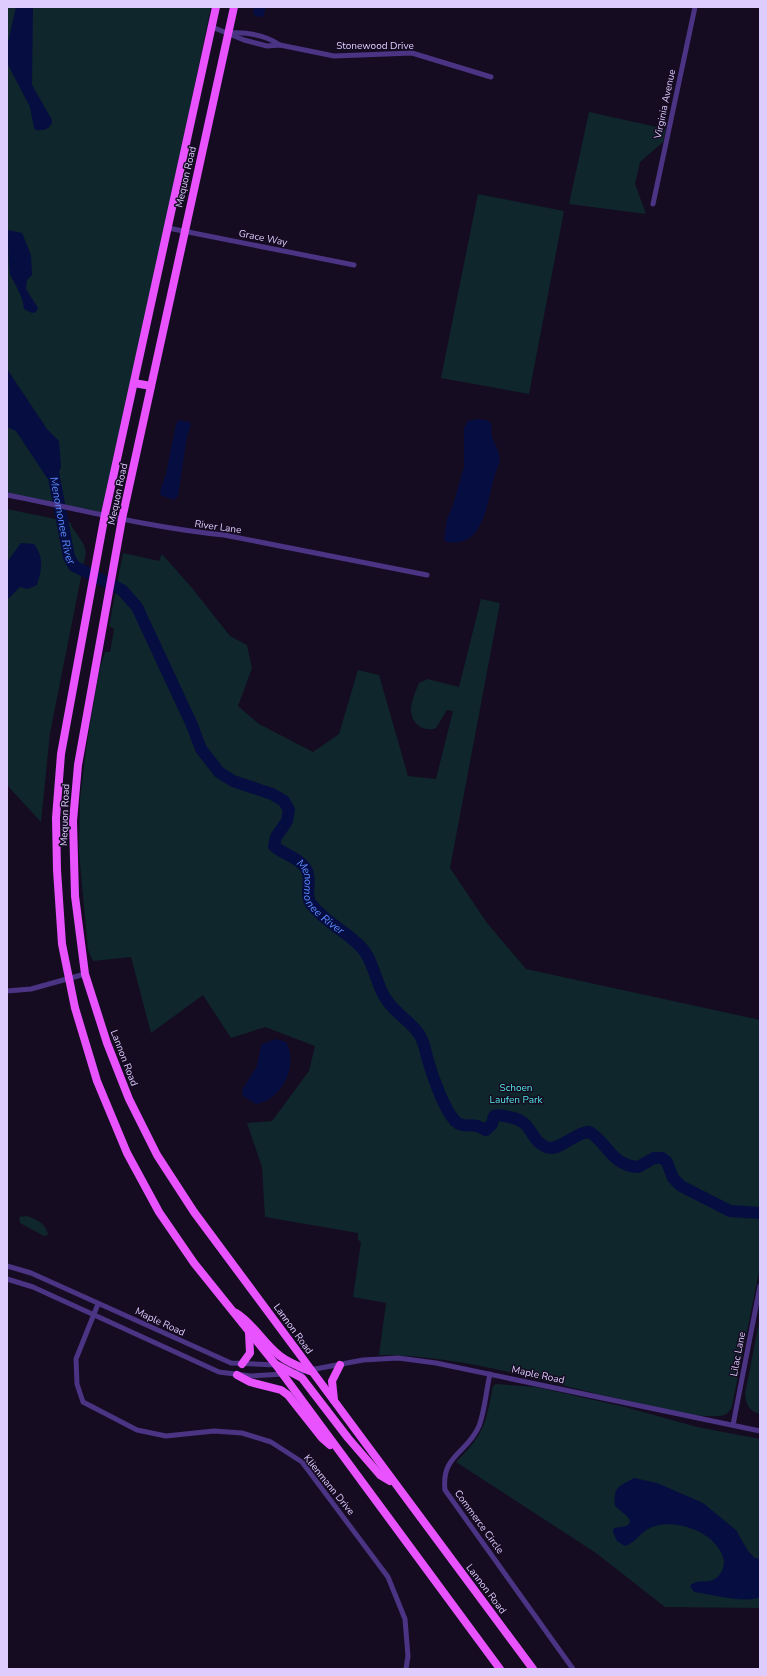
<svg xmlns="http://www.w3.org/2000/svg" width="767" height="1676" viewBox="0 0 767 1676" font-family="'Nunito Sans',sans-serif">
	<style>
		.green { fill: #0f262c }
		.water { fill: #060d40 }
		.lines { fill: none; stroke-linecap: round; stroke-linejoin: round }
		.river { stroke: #060d40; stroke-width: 12 }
		.minor { stroke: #4a3483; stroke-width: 5 }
		.primary { stroke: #e853ff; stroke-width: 8 }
		.labels { text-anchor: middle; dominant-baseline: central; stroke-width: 3; stroke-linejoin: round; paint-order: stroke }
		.street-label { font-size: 10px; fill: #deccff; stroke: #150c22 }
		.park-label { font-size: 10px; fill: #52e6e4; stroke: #150c22 }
		.water-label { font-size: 11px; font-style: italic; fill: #5a8bff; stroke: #150c22 }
	</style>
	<rect width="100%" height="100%" fill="#150c22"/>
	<g class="green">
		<polygon points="7,7 211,7 105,514 7,495"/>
		<polygon points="589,112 666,129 663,142 640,162 635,184 646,214 569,204"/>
		<polygon points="478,194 564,211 529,394 441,378"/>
		<path d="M 7,509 L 70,522 C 74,533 84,540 86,552 L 50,733 L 41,822 L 7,785 Z"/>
		<path d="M 123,553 L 159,561 L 162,554 L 192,588 L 230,636 L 247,645 L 252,668 L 238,706 L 259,724 L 313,752 L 339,734 L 358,670 L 379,675 L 408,776 L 436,779 L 453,711 L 447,710 L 436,728 C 423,733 410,723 411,708 C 412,700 416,690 419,683 L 428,679 L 459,687 L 481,599 L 500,603 L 450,868 L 487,923 L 526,969 L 760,1020 L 760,1267 L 732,1406 C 730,1412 726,1416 719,1416 C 690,1418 658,1407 629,1401 C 546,1383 465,1355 379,1355 L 386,1303 L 353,1297 L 361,1242 L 358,1240 L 358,1233 L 265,1217 L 262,1167 L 247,1123 L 272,1121 L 309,1071 L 315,1046 L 265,1027 L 231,1038 L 203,995 L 151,1033 L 131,957 L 93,961 L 88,950 L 79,852 L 80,799 L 87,743 L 99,671 L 105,652 L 110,652 L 114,630 L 113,628 L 109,626 Z"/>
		<path d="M 27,1216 C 36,1219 47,1224 48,1235 L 44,1236 L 20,1223 L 19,1217 Z"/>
		<path d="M 760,1317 L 760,1414 C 749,1411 746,1405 745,1394 Z"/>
		<path d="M 496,1384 L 536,1387 L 625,1407 L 697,1427 L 760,1439 L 760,1608 L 665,1607 L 596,1553 L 456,1462 C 484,1435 486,1423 493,1386 Z"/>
	</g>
	<g class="water">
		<path d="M 16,7 L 33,7 L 32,85 L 52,120 C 52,129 43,131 36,130 L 34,128 L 30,107 L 7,63 L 7,47 Z"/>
		<polygon points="254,7 266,7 263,17 255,16 253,12"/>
		<path d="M 8,230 L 22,233 L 31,255 L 32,275 L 27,280 L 26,289 L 38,308 L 36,312 L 32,313 L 24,309 C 23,296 15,285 10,274 C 9,272 7,233 8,230 Z"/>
		<polygon points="7,369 47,429 59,441 61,467 56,480 47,478 16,431 7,427"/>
		<path d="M 478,419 L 487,420 L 492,424 C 488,443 503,448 499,464 C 486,490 490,549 447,542 L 444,540 L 447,519 L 453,505 L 464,467 L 464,428 L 468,421 Z"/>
		<polygon points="179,420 189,422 191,425 187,436 178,496 174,500 160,495 161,488 166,474 176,424"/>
		<path d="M 21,543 L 34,544 C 44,558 42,569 37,585 L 28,589 L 20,587 L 8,599 L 7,562 Z"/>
		<path d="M 275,1039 L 286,1042 C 299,1065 282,1100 256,1104 L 243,1096 L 242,1090 L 257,1066 L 261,1045 Z"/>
		<path d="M 634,1478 L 657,1483 L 703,1503 L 736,1530 L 748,1551 L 755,1558 L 760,1559 L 760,1597 C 746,1604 710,1594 694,1592 L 690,1586 C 697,1577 711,1587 720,1574 C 726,1565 725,1558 719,1549 C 707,1529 671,1518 650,1528 C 640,1533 635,1543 625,1546 L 617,1541 L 613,1532 L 614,1528 L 627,1526 L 630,1522 L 628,1517 L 615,1506 C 613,1486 619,1487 634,1478 Z"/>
	</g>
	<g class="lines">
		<path class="river" id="s1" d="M 50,465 L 53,472 L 69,557 L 74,566 L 122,590 L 137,607 L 192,725 L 201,749 L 219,772 L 233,781 L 272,794 L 284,801 L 289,810 L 287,821 L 276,837 L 274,846 C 284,855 301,858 307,871 C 312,882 304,894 311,904 C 324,921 344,930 359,945 C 374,959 375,983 386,999 C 395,1013 410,1021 419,1034 C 424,1041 425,1049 427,1057 C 432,1075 443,1107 455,1121 C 462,1128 470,1124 477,1126 C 480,1127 483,1129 486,1130 L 492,1124 L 494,1116 C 499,1114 503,1116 509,1117 C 535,1122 528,1139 546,1147 C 558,1153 575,1132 589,1132 C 606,1140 610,1165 638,1167 L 654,1158 L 662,1158 L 667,1162 L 673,1178 L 681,1186 L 730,1211 L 760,1213"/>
		<g class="minor">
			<polyline points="212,27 244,40 267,46 280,45 334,56 412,53 491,77"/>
			<path d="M 230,33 C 248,32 265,35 280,45"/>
			<polyline points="653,204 695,7"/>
			<polyline points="168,228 354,265"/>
			<path d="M 7,495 C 79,509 151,528 224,535 L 427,575"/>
			<polyline points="7,991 31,989 85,974"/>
			<polyline points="7,1266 31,1273 231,1363 276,1365"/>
			<polyline points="7,1279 33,1287 219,1372 251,1376 284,1374"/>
			<polyline points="98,1304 76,1359 77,1384 83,1402 137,1430 166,1436 214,1431 242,1433 271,1442 302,1462 388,1577 405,1619 408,1656 406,1669"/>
			<polyline points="294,1373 363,1360 398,1358 436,1363 760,1431"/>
			<path d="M 490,1374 C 486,1391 485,1410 479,1426 C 467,1454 441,1455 445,1490 L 573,1669"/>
			<polyline points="733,1425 760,1286"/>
		</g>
		<g class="primary">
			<polyline points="216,7 105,514 61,754 56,818 57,870 62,944 75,1008 97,1081 127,1153 159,1212 194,1263 276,1365 500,1669"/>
			<polyline points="234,7 122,519 78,765 73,821 75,896 85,974 107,1043 129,1099 157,1155 194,1212 533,1669"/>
			<polyline points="134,383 151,386"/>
			<path d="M 236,1313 C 254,1324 263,1343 280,1356 C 289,1363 300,1367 310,1371"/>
			<polyline points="242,1364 250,1353 249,1333"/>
			<polyline points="277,1365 302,1378 348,1438 380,1475 390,1481"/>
			<polyline points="237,1375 250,1382 281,1390 288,1395 322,1438 330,1445"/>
			<polyline points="334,1400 332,1381 340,1365"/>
		</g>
	</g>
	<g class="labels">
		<g class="street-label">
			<text x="375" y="46">Stonewood Drive</text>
			<text transform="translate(665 104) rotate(-78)">Virginia Avenue</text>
			<text transform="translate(186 177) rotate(-77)">Mequon Road</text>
			<text transform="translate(263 238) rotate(11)">Grace Way</text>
			<text transform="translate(118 494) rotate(-78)">Mequon Road</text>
			<text transform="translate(218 527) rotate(8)">River Lane</text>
			<text transform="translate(65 815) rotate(-88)">Mequon Road</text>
			<text transform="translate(124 1058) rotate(69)">Lannon Road</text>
			<text transform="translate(160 1322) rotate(25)">Maple Road</text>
			<text transform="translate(293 1329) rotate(54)">Lannon Road</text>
			<text transform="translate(738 1354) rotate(-79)">Lilac Lane</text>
			<text transform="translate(538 1375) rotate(12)">Maple Road</text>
			<text transform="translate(329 1485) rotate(51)">Klienmann Drive</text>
			<text transform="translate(479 1522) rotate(54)">Commerce Circle</text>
			<text transform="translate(486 1589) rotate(53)">Lannon Road</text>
		</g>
		<g class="park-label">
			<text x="516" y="1088">Schoen<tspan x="516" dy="12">Laufen Park</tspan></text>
		</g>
		<g class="water-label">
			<text stroke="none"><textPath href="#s1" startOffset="57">Menomonee River</textPath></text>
			<text stroke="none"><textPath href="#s1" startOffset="561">Menomonee River</textPath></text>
		</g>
	</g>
	<rect width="767" height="1676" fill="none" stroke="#deccff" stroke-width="16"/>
</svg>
